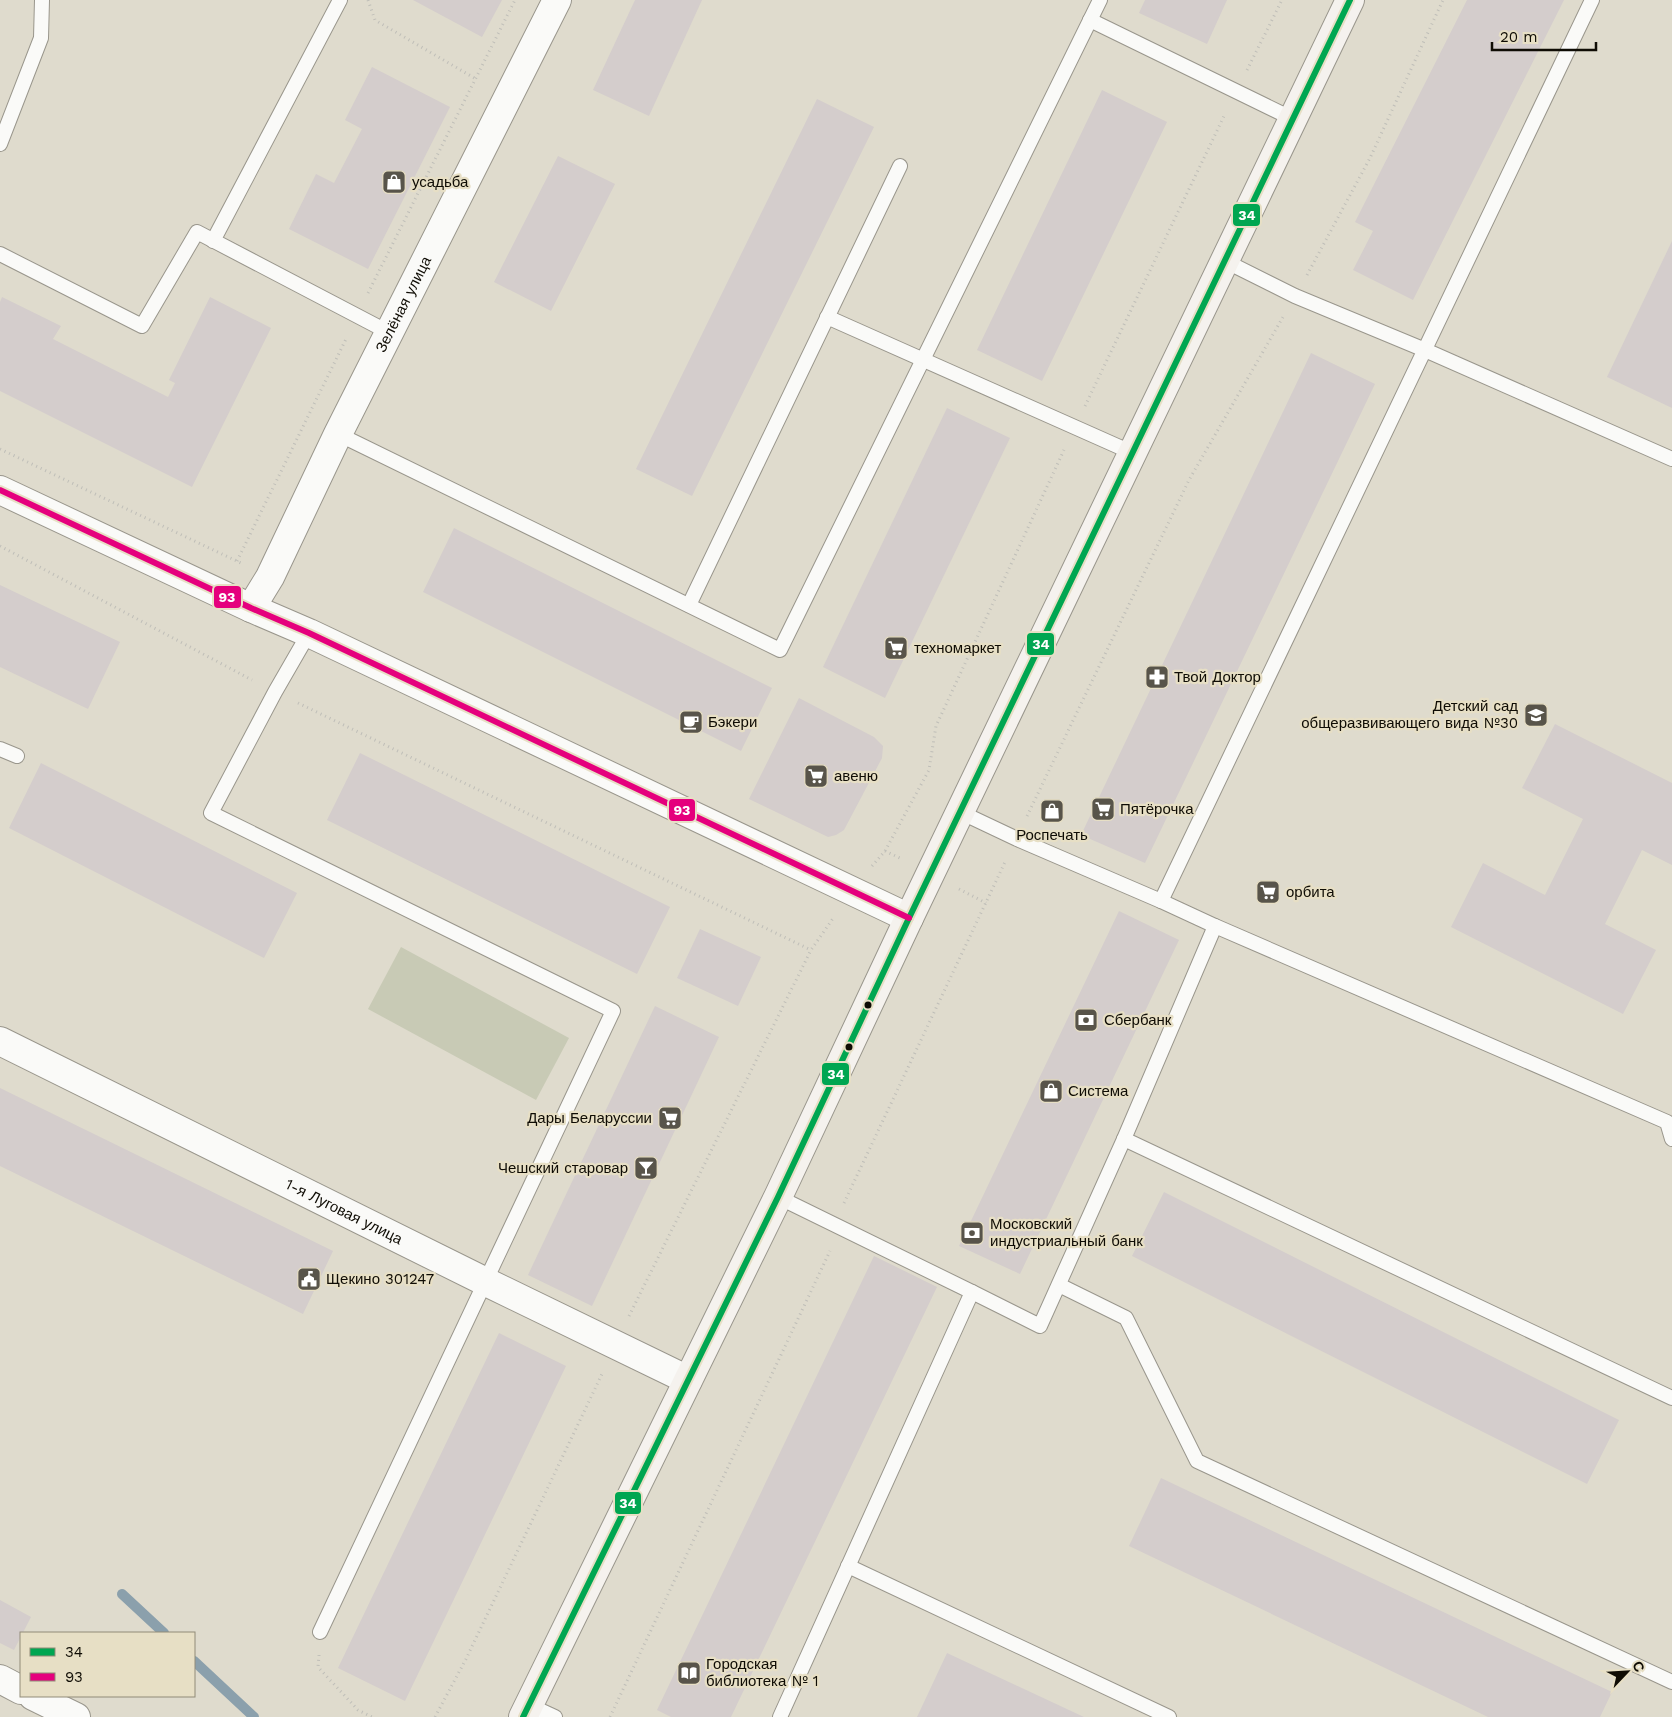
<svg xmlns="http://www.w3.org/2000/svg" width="1672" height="1717" viewBox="0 0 1672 1717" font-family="'Work Sans',sans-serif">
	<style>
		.green { fill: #c8cab5 }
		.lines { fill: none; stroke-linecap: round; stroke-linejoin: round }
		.stream { stroke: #8ba0ac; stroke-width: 10 }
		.building { fill: #d4cdcc }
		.lane-casing { stroke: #99968c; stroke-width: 16 }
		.street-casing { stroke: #99968c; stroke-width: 30 }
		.secondary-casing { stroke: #99968c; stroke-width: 30 }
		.path { stroke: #bfbeb8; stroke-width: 3; stroke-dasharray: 1 4; stroke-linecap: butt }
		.lane { stroke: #fafaf8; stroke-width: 14 }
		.street { stroke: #fafaf8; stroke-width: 28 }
		.secondary { stroke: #f5f2ee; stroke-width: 28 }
		.bus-1-casing { stroke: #e7dfc5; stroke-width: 10 }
		.bus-2-casing { stroke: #e7dfc5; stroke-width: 10 }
		.bus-1 { stroke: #00a651; stroke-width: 6 }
		.bus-2 { stroke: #e5007d; stroke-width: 6 }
		.bus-dot { fill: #0f0c04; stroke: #e7dfc5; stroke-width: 2 }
		.labels { text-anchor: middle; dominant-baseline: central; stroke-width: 4.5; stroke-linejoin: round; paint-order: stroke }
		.poi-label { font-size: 15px; fill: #0f0c04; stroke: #e7dfc5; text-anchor: start }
		.street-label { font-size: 15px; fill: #0f0c04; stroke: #e7dfc5 }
		.line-badge { stroke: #e7dfc5; stroke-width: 2 }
		.badge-label { font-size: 14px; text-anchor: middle; font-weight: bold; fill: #fff }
	</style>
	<rect width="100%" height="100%" fill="#dfdbcd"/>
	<polygon class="green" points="401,947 569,1038 536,1100 368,1009"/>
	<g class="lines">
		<g class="stream">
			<polyline points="122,1594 164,1633"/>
			<polyline points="194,1661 254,1717"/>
		</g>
	</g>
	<g class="building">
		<polygon points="413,0 502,0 482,37"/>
		<polygon points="635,0 702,0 649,116 593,90"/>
		<polygon points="1145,0 1227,0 1207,44 1139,13"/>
		<polygon points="1467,0 1564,0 1413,300 1353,270 1373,231 1355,222"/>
		<polygon points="372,67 450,107 368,269 289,229 316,174 334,183 362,129 345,120"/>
		<polygon points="1102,90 1167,122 1042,381 977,350"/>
		<polygon points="817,99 874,127 692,496 636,469"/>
		<polygon points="558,156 615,184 551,311 494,282"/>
		<polygon points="1672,241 1672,408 1607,377"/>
		<polygon points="2,297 61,326 53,339 168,397 175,383 169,380 210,297 271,328 192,487 0,391 0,302"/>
		<polygon points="1311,353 1375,384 1145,863 1081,835"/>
		<polygon points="947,408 1010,438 885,698 823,667"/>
		<polygon points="454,528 772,688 741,751 423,592"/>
		<polygon points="0,585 120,642 88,709 0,667"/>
		<polygon points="799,698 874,737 883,746 882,758 844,830 836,835 828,837 749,799"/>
		<polygon points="1555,724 1672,783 1672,865 1642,850 1605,924 1656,950 1623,1014 1451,927 1483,863 1545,895 1583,819 1522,788"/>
		<polygon points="360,753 670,907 637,974 327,820"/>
		<polygon points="41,763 297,893 264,958 9,828"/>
		<polygon points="1119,911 1179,940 1020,1274 959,1246"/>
		<polygon points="700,929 761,957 738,1006 677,978"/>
		<polygon points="655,1006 719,1037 592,1306 528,1275"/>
		<polygon points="0,1088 333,1251 303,1314 0,1166"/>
		<polygon points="1164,1192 1619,1420 1587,1484 1132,1256"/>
		<polygon points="874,1256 937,1287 731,1717 671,1717 657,1710"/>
		<polygon points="499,1333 566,1366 405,1701 338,1668"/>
		<polygon points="1161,1478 1612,1692 1600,1717 1488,1717 1129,1546"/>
		<polygon points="0,1600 31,1617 14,1650 0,1643"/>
		<polygon points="947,1653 1084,1717 917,1717"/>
	</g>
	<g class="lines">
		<g class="lane-casing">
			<g id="lane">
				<polyline points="1090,20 1293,119"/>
				<polyline points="0,144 41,38 42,0"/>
				<polyline points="213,241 340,0"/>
				<polyline points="0,254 142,326 197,232 390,333"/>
				<polyline points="1225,261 1295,296 1425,350 1672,459"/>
				<polyline points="827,317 1133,453"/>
				<polyline points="338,434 780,650 1100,0"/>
				<polyline points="689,605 900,166"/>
				<polyline points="309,633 275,692 211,813 613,1011 320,1632"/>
				<polyline points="0,749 17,756"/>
				<polyline points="960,812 1017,839 1161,901 1592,0"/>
				<polyline points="1215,926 1667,1122 1672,1139"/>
				<polyline points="1124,1139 1672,1398"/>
				<polyline points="778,1197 972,1292 780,1717"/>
				<polyline points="1059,1285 1126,1318 1197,1461 1672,1682"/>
				<polyline points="972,1292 1040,1326 1124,1139 1215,926 1161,901"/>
				<polyline points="848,1566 1169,1717"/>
				<polyline points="529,1705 555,1717"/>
			</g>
		</g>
		<g class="street-casing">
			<g id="street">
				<polyline points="0,490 251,608 309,633 909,918"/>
				<path id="s1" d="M 251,608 L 270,577 L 338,434 L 557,0"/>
				<path id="s2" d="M 0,1041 L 484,1281 L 688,1380"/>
				<polyline points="0,1679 21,1690"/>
				<polyline points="33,1696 76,1717"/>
			</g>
		</g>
		<g class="secondary-casing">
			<polyline id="secondary" points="523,1717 778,1197 909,918 1350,0"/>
		</g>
		<g class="path">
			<polyline points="368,0 375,20 476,79"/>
			<polyline points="1247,70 1282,0"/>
			<polyline points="1307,275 1370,158 1443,0"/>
			<polyline points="368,293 515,0"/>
			<polyline points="1085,406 1225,114"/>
			<polyline points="0,449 243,564"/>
			<polyline points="0,546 252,680"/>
			<polyline points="237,561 347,337"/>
			<polyline points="298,703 811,950"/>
			<polyline points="1027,816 1189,480 1283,317"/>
			<polyline points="885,851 902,859"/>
			<polyline points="872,866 885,851 929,770 936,726 1064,450"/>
			<polyline points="959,889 986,903"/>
			<polyline points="844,1203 1006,860"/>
			<polyline points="629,1316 811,950 834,917"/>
			<polyline points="319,1655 318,1667 358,1710 372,1717"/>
			<polyline points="435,1717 466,1659 602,1374"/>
			<polyline points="610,1717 830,1251"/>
		</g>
		<use href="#lane" class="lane"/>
		<use href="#street" class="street"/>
		<use href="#secondary" class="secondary"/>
		<g class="bus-1-casing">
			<polyline id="bus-1" points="523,1717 778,1197 909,918 1350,0"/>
		</g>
		<g class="bus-2-casing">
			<polyline id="bus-2" points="0,490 251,608 309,633 909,918"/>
		</g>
		<use href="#bus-1" class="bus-1"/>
		<use href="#bus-2" class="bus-2"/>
	</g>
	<defs>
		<g id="shop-square" transform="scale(1.25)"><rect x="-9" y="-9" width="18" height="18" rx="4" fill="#58544a" stroke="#e7dfc5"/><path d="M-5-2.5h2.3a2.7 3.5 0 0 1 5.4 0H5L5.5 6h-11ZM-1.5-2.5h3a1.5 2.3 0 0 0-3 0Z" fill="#fff"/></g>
		<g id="supermarket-square" transform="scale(1.25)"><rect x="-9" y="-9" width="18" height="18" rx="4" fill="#58544a" stroke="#e7dfc5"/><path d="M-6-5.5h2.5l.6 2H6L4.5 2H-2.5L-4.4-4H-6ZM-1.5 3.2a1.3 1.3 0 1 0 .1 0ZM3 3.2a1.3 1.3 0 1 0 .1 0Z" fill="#fff"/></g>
		<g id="pharmacy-square" transform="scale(1.25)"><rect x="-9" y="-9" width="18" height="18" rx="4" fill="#58544a" stroke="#e7dfc5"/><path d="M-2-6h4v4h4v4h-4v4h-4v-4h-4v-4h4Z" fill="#fff"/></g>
		<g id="school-square" transform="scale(1.25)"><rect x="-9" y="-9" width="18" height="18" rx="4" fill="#58544a" stroke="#e7dfc5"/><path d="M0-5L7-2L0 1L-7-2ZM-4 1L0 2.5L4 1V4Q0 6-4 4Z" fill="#fff"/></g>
		<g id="cafe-square" transform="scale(1.25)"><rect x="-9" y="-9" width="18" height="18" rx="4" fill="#58544a" stroke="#e7dfc5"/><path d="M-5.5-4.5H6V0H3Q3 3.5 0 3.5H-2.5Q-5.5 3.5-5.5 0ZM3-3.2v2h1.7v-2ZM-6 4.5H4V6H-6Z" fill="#fff"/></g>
		<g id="bank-square" transform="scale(1.25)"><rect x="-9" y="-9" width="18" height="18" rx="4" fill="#58544a" stroke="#e7dfc5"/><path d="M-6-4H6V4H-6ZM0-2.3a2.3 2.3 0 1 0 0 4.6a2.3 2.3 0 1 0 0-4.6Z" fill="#fff"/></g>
		<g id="bar-square" transform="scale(1.25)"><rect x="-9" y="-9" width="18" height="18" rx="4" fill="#58544a" stroke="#e7dfc5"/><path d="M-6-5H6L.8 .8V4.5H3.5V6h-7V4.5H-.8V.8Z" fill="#fff"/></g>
		<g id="civic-square" transform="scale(1.25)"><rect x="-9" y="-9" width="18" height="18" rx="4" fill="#58544a" stroke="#e7dfc5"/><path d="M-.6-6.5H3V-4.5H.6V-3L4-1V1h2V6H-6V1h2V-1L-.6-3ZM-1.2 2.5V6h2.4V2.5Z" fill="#fff"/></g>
		<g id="library-square" transform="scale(1.25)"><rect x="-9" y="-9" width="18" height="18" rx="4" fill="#58544a" stroke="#e7dfc5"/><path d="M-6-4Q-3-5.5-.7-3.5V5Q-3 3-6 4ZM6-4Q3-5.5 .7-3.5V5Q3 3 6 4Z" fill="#fff"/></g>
	</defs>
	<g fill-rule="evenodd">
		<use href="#shop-square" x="394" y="182"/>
		<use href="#supermarket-square" x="896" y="648"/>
		<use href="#pharmacy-square" x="1157" y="677"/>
		<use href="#school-square" x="1536" y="715"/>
		<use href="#cafe-square" x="691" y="722"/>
		<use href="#supermarket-square" x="816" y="776"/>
		<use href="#supermarket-square" x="1103" y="809"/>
		<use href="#shop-square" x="1052" y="811"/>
		<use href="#supermarket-square" x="1268" y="892"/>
		<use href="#bank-square" x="1086" y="1020"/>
		<use href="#shop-square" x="1051" y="1091"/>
		<use href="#supermarket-square" x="670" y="1118"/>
		<use href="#bar-square" x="646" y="1168"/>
		<use href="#bank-square" x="972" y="1233"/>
		<use href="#civic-square" x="309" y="1279"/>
		<use href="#library-square" x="689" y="1673"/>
	</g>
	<g class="bus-dot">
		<circle cx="868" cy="1005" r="4.5"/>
		<circle cx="849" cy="1047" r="4.5"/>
	</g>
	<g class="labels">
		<g class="poi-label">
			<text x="412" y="182">усадьба</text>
			<text x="914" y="648">техномаркет</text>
			<text x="1174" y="677">Твой Доктор</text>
			<text x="1518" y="706" text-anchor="end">Детский сад<tspan x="1518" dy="17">общеразвивающего вида №30</tspan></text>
			<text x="708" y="722">Бэкери</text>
			<text x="834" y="776">авеню</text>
			<text x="1120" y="809">Пятёрочка</text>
			<text x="1052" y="835" text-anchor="middle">Роспечать</text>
			<text x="1286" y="892">орбита</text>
			<text x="1104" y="1020">Сбербанк</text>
			<text x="1068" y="1091">Система</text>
			<text x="652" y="1118" text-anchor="end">Дары Беларуссии</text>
			<text x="628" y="1168" text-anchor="end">Чешский старовар</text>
			<text x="990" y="1224">Московский<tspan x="990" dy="17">индустриальный банк</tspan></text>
			<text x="326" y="1279">Щекино 301247</text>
			<text x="706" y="1664">Городская<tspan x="706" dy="17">библиотека № 1</tspan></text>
		</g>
		<g class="street-label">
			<text stroke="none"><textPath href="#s1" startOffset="340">Зелёная улица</textPath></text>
			<text stroke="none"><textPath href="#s2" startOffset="384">1-я Луговая улица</textPath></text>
		</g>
	</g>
	<g class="line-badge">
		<rect x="1232" y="203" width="29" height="24" rx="5" fill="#00a651"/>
		<rect x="213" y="585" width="29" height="24" rx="5" fill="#e5007d"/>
		<rect x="1026" y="632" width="29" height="24" rx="5" fill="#00a651"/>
		<rect x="668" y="798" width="28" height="24" rx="5" fill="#e5007d"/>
		<rect x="821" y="1062" width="29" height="24" rx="5" fill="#00a651"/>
		<rect x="614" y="1491" width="28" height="24" rx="5" fill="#00a651"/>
	</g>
	<g class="badge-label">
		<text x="1247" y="220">34</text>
		<text x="227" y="602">93</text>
		<text x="1041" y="649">34</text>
		<text x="682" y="815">93</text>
		<text x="836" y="1079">34</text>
		<text x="628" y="1508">34</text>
	</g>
	<rect x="20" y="1632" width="175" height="65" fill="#e7dfc5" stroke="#918b78"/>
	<rect x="30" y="1648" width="25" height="8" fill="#00a651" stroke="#918b78"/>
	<text x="65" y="1657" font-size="15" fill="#0f0c04">34</text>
	<rect x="30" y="1673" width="25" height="8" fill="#e5007d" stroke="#918b78"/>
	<text x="65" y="1682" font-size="15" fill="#0f0c04">93</text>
	<g transform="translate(1627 1672) rotate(65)" stroke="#e7dfc5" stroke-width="4" paint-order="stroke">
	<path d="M0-4L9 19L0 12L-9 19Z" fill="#0f0c04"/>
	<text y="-8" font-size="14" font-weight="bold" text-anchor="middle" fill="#0f0c04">С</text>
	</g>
	<path d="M1492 42v8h104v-8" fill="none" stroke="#0f0c04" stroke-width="2.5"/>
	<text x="1500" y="42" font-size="15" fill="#0f0c04" stroke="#e7dfc5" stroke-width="4" paint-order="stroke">20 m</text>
</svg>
